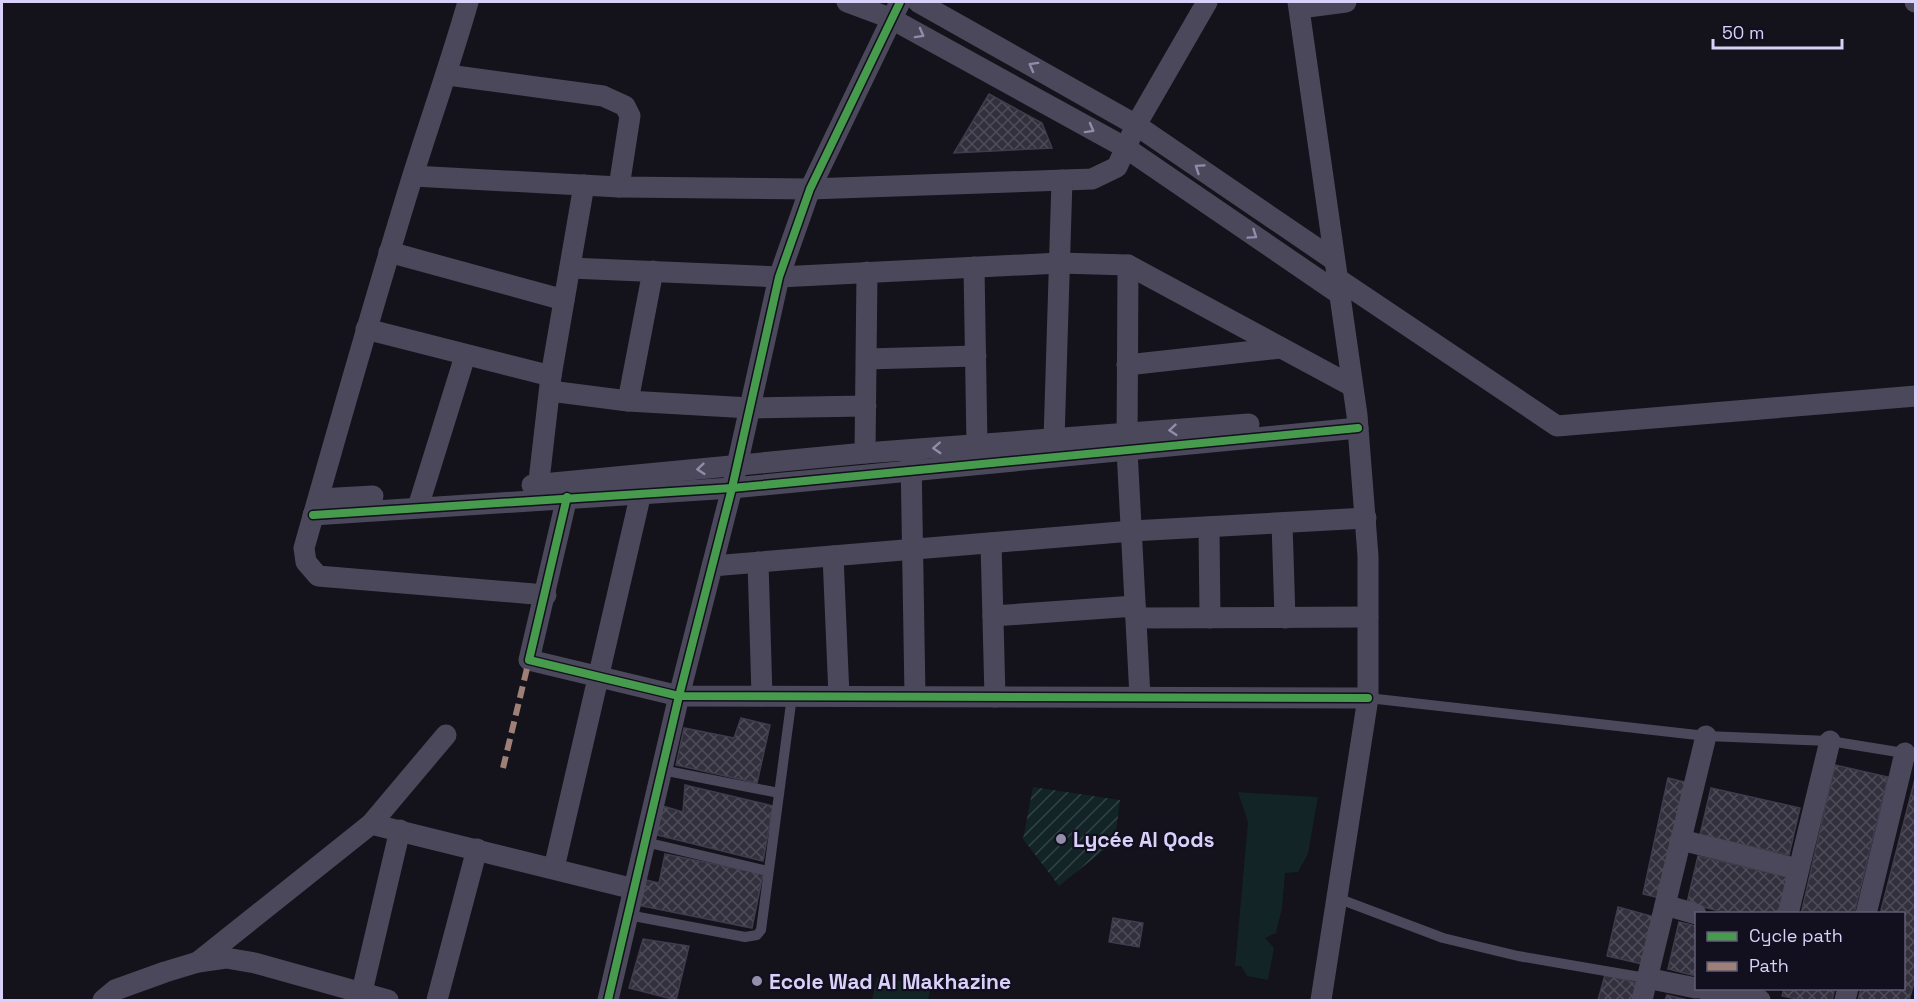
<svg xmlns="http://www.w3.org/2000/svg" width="1917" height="1002" viewBox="0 0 1917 1002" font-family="'Space Grotesk',sans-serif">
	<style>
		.green { fill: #122425 }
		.garden { fill: url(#garden-furrows) }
		.building { fill: url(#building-cross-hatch); stroke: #413c4d; stroke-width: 1.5 }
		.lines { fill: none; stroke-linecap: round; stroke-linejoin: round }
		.lane { stroke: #4a485a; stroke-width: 10 }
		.street { stroke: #4a485a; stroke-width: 21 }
		.quiet { stroke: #9e8076; stroke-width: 6; stroke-dasharray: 12 6; stroke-linecap: butt }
		.cycleway-casing { stroke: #120f1e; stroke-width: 11 }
		.cycleway { stroke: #469c4c; stroke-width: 8 }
		.oneway { stroke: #928caa }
		.poi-dot { fill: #948eac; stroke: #120f1e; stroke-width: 2 }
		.labels { text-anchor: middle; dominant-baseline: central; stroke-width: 4.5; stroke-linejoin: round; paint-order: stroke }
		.poi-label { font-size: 21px; font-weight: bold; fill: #d9d1fa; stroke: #120f1e; text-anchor: start }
	</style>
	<defs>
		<pattern id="garden-furrows" width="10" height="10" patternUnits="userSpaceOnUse" patternTransform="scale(1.5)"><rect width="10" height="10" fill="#122425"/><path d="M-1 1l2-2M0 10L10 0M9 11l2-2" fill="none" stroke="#344346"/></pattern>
		<pattern id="building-cross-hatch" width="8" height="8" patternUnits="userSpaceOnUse" patternTransform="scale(1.5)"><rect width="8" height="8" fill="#33303d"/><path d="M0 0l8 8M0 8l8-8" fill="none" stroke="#504d5a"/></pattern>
	</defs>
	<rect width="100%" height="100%" fill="#14121a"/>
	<g class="green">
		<polygon points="1238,792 1318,797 1308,854 1298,872 1285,873 1282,908 1276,933 1265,938 1274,948 1268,980 1247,976 1241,966 1235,966 1248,822"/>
		<polygon points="877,977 931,986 928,1000 872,1000"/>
	</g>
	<polygon class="garden" points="1033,787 1120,800 1115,841 1059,886 1023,839"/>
	<g class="building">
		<polygon points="989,94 1042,123 1052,148 954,153"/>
		<polygon points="741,718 770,725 757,783 676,765 684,728 734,738"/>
		<polygon points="1835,765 1888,777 1854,914 1801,914"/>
		<polygon points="1916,775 1916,976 1909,1000 1858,1000 1861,988 1904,988 1904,914 1880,914"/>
		<polygon points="1668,778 1689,783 1664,899 1643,894"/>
		<polygon points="685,785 773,806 763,861 649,833 656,804 683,812"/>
		<polygon points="1711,788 1800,808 1789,855 1700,835"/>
		<polygon points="665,854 763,874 752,928 632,904 637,878 659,883"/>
		<polygon points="1698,856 1787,877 1779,914 1731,914 1687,903"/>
		<polygon points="1618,907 1658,918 1647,965 1607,956"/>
		<polygon points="1113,918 1143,923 1139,947 1109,942"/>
		<polygon points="1679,922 1696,926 1696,976 1668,969"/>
		<polygon points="643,939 689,946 676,1000 629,988"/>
		<polygon points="1605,975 1642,984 1638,1000 1598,1000"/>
		<polygon points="1784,988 1835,988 1832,1000 1802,1000 1782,996"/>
		<polygon points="1667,995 1688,1000 1665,1000"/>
	</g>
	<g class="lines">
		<g class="lane">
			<polyline points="1368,698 1706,736 1830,741 1916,755"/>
			<polyline points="662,770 779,793"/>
			<polyline points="645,842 768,871"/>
			<polyline points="1337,898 1443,938 1518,956 1646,978"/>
			<polyline points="628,915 745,937 757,935 761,930 792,696"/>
		</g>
		<g class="street">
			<path d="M 468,2 C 450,65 428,126 409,188 C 372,308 338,428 304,548 L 306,562 L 318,576 L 546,595"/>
			<polyline points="847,2 890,18 1126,148 1341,295"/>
			<polyline points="918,2 1136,125 1334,260"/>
			<polyline points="1298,2 1357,415 1368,556 1368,698 1321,1000"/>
			<polyline points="1915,2 1916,2"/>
			<polyline points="1300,8 1346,2"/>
			<polyline points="448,75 603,96 625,106 630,116 619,187"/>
			<polyline points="413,176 619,187 810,189 1092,179 1117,167 1136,125 1207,2"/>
			<polyline points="389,252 564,300"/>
			<polyline points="1128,265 1127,450 1140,697"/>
			<polyline points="974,267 977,445"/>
			<polyline points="570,268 779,277 1060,263 1128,265 1352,386"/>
			<polyline points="1338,279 1557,426 1916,396"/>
			<polyline points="366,329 551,376 537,498"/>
			<polyline points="867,359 976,356"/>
			<polyline points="1127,365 1281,348"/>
			<polyline points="551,376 584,185"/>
			<polyline points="550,391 628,401 750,408 866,406"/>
			<polyline points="628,401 653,271"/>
			<polyline points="1054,440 1062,180"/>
			<polyline points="865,453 867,272"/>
			<polyline points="911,457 915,696"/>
			<polyline points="532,485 865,453 1249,424"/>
			<polyline points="567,497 529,660 679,696 1368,698"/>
			<polyline points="319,499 373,496"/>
			<polyline points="418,507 465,356"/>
			<polyline points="313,515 732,488 1358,428"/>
			<polyline points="1282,523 1285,618"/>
			<polyline points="1209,527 1210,618"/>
			<polyline points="991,543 995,697"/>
			<polyline points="833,556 839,696"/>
			<polyline points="758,562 762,696"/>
			<polyline points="712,566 1132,531 1366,518"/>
			<polyline points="993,616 1135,606"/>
			<polyline points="1136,618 1368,617"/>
			<polyline points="371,824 634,889"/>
			<polyline points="1681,840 1798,869"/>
			<polyline points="554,868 641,493"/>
			<polyline points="1665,905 1696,914"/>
			<polyline points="1788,914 1830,741"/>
			<polyline points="1866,914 1905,753"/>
			<polyline points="198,962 371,824 446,735"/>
			<polyline points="1646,978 1696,988"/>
			<polyline points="1700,988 1760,1000"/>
			<polyline points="103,1000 115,990 165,972 198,962 226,958 255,963 388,1000"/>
			<polyline points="360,1000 400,830"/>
			<polyline points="437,1000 477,849"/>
			<polyline points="608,1000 679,696 732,488 779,277 810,189 900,2"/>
			<polyline points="1642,1000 1706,736"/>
			<polyline points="1845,1000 1848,988"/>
		</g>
		<polyline class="quiet" points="503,768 529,660"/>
		<g class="cycleway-casing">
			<g id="cycleway">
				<polyline points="567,497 529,660 679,696 1368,698"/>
				<polyline points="313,515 732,488 1358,428"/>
				<polyline points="608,1000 679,696 732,488 779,277 810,189 900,2"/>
			</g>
		</g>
		<use href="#cycleway" class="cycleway"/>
	</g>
	<defs><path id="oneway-chevron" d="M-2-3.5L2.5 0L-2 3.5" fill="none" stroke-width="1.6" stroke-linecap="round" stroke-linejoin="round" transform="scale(1.5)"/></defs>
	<g class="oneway">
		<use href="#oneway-chevron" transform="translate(920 34) rotate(29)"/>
		<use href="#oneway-chevron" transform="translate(1033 66) rotate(-151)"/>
		<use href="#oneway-chevron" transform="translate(1090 129) rotate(29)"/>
		<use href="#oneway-chevron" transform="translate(1199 168) rotate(-146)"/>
		<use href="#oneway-chevron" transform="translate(1253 235) rotate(34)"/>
		<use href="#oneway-chevron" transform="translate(1173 430) rotate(175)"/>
		<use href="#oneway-chevron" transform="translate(937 448) rotate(177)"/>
		<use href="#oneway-chevron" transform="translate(701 469) rotate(175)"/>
	</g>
	<g class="poi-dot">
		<circle cx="1061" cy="839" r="6"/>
		<circle cx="757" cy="981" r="6"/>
	</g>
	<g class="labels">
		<g class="poi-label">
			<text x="1073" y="839">Lycée Al Qods</text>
			<text x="769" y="981">Ecole Wad Al Makhazine</text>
		</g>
	</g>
	<rect width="1917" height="1002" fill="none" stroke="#d9d1fa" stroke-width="6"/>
	<rect x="1695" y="912" width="210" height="78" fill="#120f1e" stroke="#625d76" stroke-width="1.5"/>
	<rect x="1707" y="932" width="30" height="9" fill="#469c4c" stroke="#625d76" stroke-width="1.5"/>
	<text x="1749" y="942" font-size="18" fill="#d9d1fa">Cycle path</text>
	<rect x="1707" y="962" width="30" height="9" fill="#9e8076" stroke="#625d76" stroke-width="1.5"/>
	<text x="1749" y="972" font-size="18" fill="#d9d1fa">Path</text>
	<path d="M1713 39v9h129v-9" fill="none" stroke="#d9d1fa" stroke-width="3"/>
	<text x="1722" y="39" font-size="18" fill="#d9d1fa" stroke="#120f1e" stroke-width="4.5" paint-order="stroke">50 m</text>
</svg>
